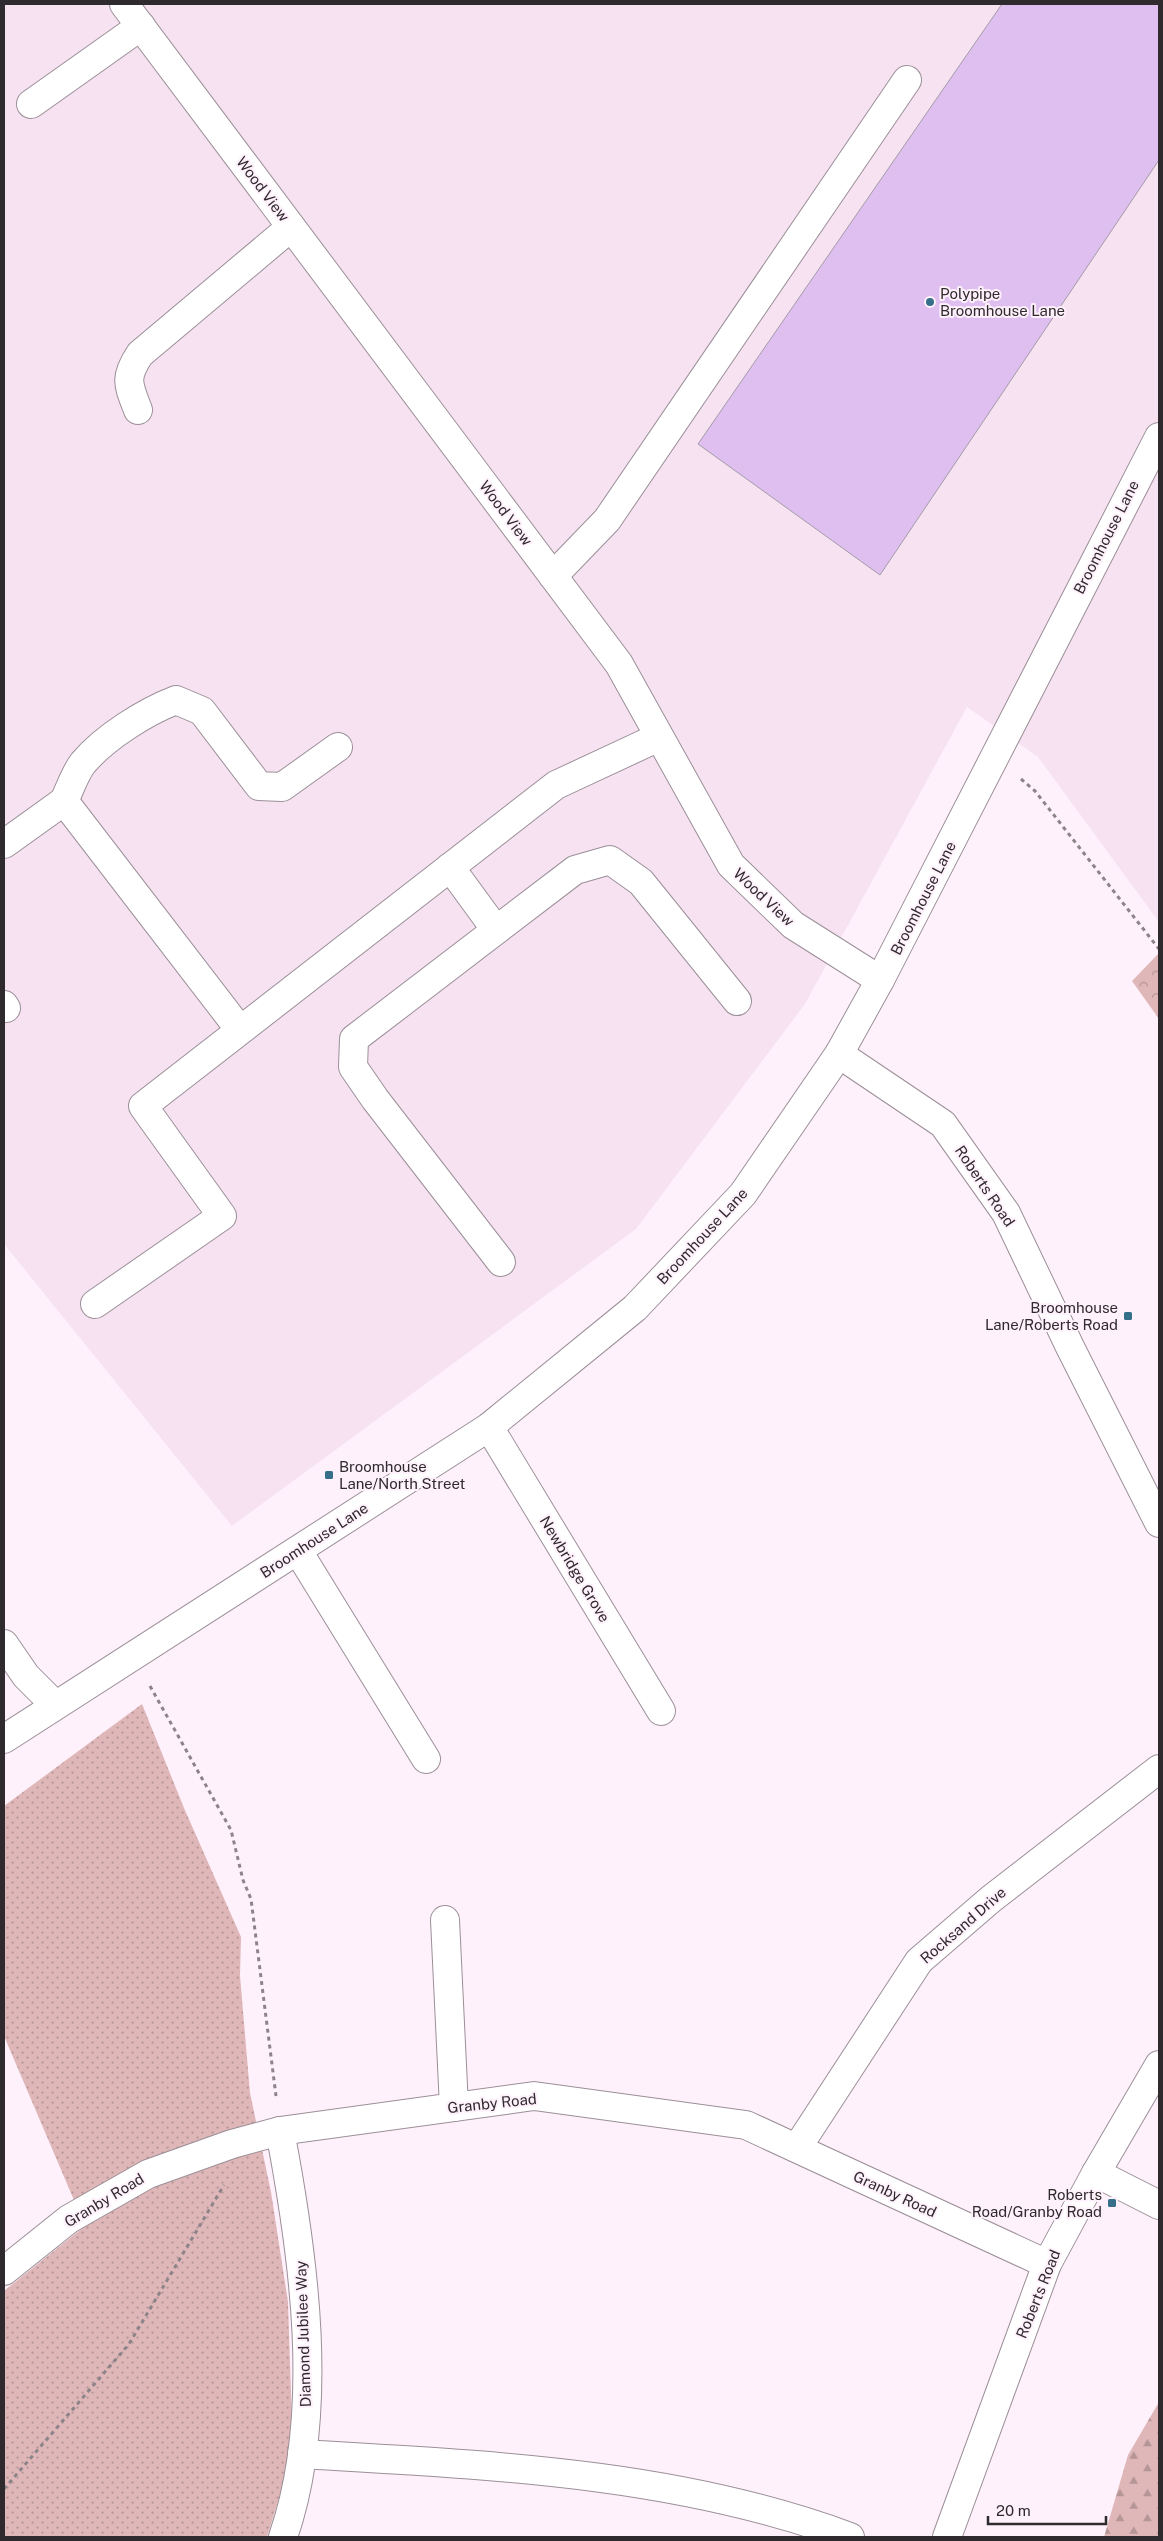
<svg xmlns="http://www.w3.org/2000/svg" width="1163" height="2541" viewBox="0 0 1163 2541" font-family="'Public Sans',sans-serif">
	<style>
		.built { fill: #f6e2f1 }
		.grass { fill: url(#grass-dots) }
		.forest { fill: url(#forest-firs) }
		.park { fill: url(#park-crowns) }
		.building { fill: #debfef; stroke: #a39ba7 }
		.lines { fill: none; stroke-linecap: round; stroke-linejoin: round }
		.minor-casing { stroke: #9b8f98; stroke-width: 30 }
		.path { stroke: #8d848a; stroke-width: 3; stroke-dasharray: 4 4; stroke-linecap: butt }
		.minor { stroke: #fff; stroke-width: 28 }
		.poi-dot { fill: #366f89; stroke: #fff1fb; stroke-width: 2 }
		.labels { text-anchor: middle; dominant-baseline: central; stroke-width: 4; stroke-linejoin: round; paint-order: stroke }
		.street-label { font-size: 15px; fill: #2f2a2d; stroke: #fff1fb }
		.poi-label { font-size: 15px; fill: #2f2a2d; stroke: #fff1fb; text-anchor: start }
	</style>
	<defs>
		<pattern id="grass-dots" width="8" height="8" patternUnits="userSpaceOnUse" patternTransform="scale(1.25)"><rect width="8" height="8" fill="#dfb7b8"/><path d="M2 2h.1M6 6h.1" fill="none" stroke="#b59596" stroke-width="1.8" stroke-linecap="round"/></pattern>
		<pattern id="forest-firs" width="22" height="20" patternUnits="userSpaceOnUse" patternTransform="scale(1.25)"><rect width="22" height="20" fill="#dfb7b8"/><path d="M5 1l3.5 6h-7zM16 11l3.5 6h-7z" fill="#b59596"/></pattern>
		<pattern id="park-crowns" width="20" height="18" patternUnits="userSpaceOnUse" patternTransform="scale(1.25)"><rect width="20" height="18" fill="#dfb7b8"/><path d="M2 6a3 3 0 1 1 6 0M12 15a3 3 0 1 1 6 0" fill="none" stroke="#b59596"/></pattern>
	</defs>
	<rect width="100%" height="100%" fill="#fff1fb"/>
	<polygon class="built" points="4,4 1159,4 1159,922 1038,757 967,707 805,1004 636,1229 232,1526 4,1244"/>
	<polygon class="grass" points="142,1704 184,1808 241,1937 240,1976 250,2093 271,2192 288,2302 293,2453 267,2537 4,2537 4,2291 85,2226 4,2036 4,1806"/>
	<polygon class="forest" points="1159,2402 1159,2537 1104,2537 1128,2455"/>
	<polygon class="park" points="1159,953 1159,1019 1132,981"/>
	<polygon class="building" points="1002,4 1159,4 1159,160 880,575 698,444"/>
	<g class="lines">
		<g class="minor-casing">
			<g id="minor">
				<polyline points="124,4 619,664 731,865 793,925 880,980"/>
				<polyline points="31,104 141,26"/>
				<path d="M 138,410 C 128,384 124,378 140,354 L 291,227"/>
				<polyline points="553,576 607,520 907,80"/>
				<path d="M 64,801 C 70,789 75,773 83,763 C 105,737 145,712 176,700 L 202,711 L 259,786 L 282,787 L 338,747"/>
				<polyline points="4,844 64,801 240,1030"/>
				<polyline points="450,867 496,930"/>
				<polyline points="4,1005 6,1008"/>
				<polyline points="839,1054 943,1124 1006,1213 1070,1347 1159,1523"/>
				<polyline points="501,1262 375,1099 353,1067 354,1039 575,870 610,860 641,882 737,1001"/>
				<polyline points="95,1304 222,1216 143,1106 556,785 659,737"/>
				<polyline points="489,1427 661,1711"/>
				<polyline points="298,1551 426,1759"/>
				<polyline points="4,1644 26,1676 55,1705"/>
				<polyline points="4,1739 489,1427 635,1308 743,1194 839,1054 880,980 1159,437"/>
				<polyline points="445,1920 454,2107"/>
				<path d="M 280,2131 C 304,2257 326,2413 283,2537"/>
				<polyline points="797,2148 919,1961 991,1899 1159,1769"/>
				<polyline points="1096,2173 1159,2205"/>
				<polyline points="4,2271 69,2219 148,2174 232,2144 280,2131 534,2096 746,2125 1047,2264"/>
				<path d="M 302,2454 C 486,2465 675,2472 850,2537"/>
				<polyline points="947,2537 1047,2264 1096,2173 1159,2065"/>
			</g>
		</g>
		<g class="path">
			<polyline points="1021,779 1035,791 1159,949"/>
			<polyline points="150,1686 231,1830 243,1880 251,1899 276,2096"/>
			<polyline points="4,2489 129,2344 224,2185"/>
		</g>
		<use href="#minor" class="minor"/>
	</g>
	<g class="poi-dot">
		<circle cx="930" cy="302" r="5"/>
		<rect x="1123" y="1311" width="10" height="10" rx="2.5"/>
		<rect x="324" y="1470" width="10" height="10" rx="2.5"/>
		<rect x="1107" y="2198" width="10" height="10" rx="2.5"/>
	</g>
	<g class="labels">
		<g class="street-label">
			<text transform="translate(263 189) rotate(53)">Wood View</text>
			<text transform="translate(506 513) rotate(53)">Wood View</text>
			<text transform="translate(1106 537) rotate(-63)">Broomhouse Lane</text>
			<text transform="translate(764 897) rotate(43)">Wood View</text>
			<text transform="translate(923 898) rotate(-63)">Broomhouse Lane</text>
			<text transform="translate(985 1186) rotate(56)">Roberts Road</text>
			<text transform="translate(702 1236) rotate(-47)">Broomhouse Lane</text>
			<text transform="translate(314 1540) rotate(-33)">Broomhouse Lane</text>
			<text transform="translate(575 1569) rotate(59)">Newbridge Grove</text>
			<text transform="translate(963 1925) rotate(-41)">Rocksand Drive</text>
			<text transform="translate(492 2103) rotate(-6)">Granby Road</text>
			<text transform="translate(895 2194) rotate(25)">Granby Road</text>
			<text transform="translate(104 2200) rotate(-31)">Granby Road</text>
			<text transform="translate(1038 2294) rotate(-68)">Roberts Road</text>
			<text transform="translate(303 2334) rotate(-92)">Diamond Jubilee Way</text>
		</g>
		<g class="poi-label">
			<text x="940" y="293">Polypipe<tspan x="940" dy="17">Broomhouse Lane</tspan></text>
			<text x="1118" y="1307" text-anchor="end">Broomhouse<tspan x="1118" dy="17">Lane/Roberts Road</tspan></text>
			<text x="339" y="1466">Broomhouse<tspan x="339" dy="17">Lane/North Street</tspan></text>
			<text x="1102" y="2194" text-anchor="end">Roberts<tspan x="1102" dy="17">Road/Granby Road</tspan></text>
		</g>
	</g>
	<rect width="1163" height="2541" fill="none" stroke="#2f2a2d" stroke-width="10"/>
	<path d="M988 2516v8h118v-8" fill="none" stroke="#2f2a2d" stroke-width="2.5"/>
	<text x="996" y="2516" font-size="15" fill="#2f2a2d" stroke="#fff1fb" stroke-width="4" paint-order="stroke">20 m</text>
</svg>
